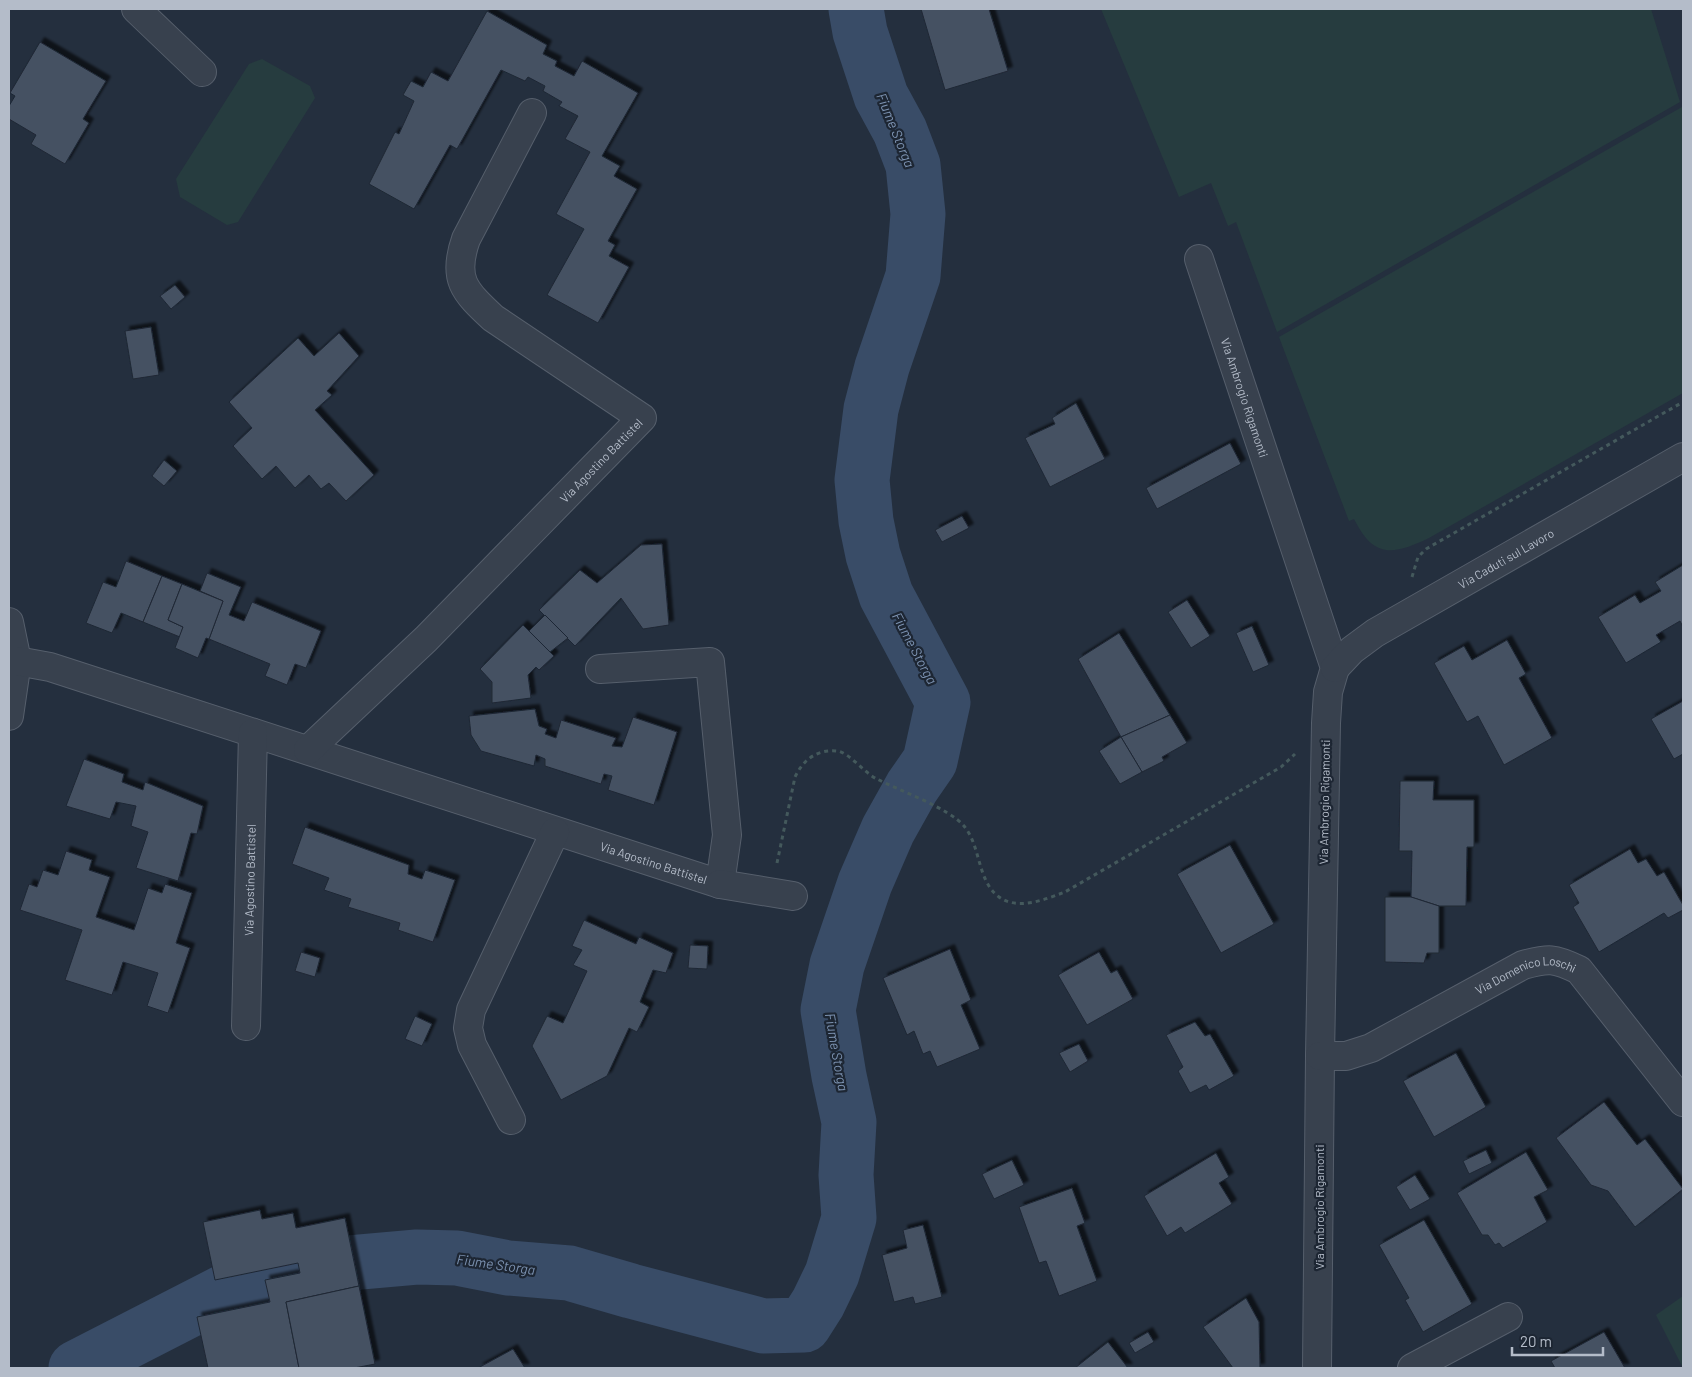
<svg xmlns="http://www.w3.org/2000/svg" width="1692" height="1377" viewBox="0 0 1692 1377" font-family="Barlow,sans-serif">
	<style>
		.green { fill: #263c3f }
		.lines { fill: none; stroke-linecap: round; stroke-linejoin: round }
		.river { stroke: #394c67; stroke-width: 55 }
		.building { fill: #455162; stroke: #1f2835; filter: url(#shadow) }
		.minor-casing { stroke: #565f6c; stroke-width: 30 }
		.path { stroke: #44595c; stroke-width: 3; stroke-dasharray: 4 4; stroke-linecap: butt }
		.minor { stroke: #38414e; stroke-width: 28 }
		.labels { text-anchor: middle; dominant-baseline: central; stroke-width: 4.5; stroke-linejoin: round; paint-order: stroke }
		.street-label { font-size: 12px; fill: #b4bcc9; stroke: #1d2633 }
		.water-label { font-size: 14px; font-style: italic; fill: #7c92b1; stroke: #1d2633 }
	</style>
	<defs>
		<filter id="shadow"><feDropShadow dx="4.5" dy="-4.5" stdDeviation="1" flood-color="#0009"/></filter>
	</defs>
	<rect width="100%" height="100%" fill="#242f3e"/>
	<g class="green">
		<polygon points="1101,9 1651,9 1680,102 1277,332 1236,222 1228,226 1211,183 1179,197"/>
		<polygon points="262,59 310,86 315,98 238,222 227,225 180,197 176,179 249,64"/>
		<path d="M 1682,107 L 1683,393 L 1429,538 C 1393,555 1374,559 1354,519 L 1349,521 L 1279,337 Z"/>
		<polygon points="1683,1296 1683,1368 1656,1315"/>
	</g>
	<g class="lines">
		<polyline class="river" points="76,1368 232,1288 279,1273 315,1266 417,1257 457,1258 508,1268 569,1273 631,1291 763,1326 804,1325 818,1303 832,1274 849,1218 846,1175 849,1122 839,1076 828,1010 837,965 865,883 888,830 912,787 930,761 943,702 886,595 873,555 866,521 862,480 871,409 882,367 913,276 918,214 913,165 900,131 881,96 860,32 856,9"/>
	</g>
	<g class="building">
		<polygon points="921,9 989,9 1008,71 945,90"/>
		<polygon points="487,11 547,45 543,54 557,61 555,66 574,76 582,61 638,93 602,156 620,166 614,176 637,189 608,241 615,245 609,256 629,267 598,323 547,295 584,229 556,214 590,152 565,139 578,116 559,106 562,102 543,91 545,86 528,77 525,81 501,70 457,149 450,145 414,209 369,184 395,132 399,134 414,101 403,95 411,81 423,87 431,72 448,81"/>
		<polygon points="40,42 106,81 83,119 89,123 65,164 31,144 36,135 9,119 9,106 15,96 10,93"/>
		<polygon points="175,285 185,297 171,309 160,296"/>
		<polygon points="151,327 159,375 133,379 125,331"/>
		<polygon points="339,333 359,356 327,391 332,395 315,410 374,475 346,501 329,483 321,489 309,475 295,488 276,466 262,479 233,446 252,428 229,402 298,338 314,356"/>
		<polygon points="1076,403 1105,459 1050,487 1025,438 1055,424 1052,418"/>
		<polygon points="1230,443 1241,464 1157,509 1146,488"/>
		<polygon points="164,460 177,471 164,486 152,476"/>
		<polygon points="962,516 969,528 942,542 935,530"/>
		<polygon points="662,544 669,625 643,629 621,598 575,646 539,610 580,570 597,583 641,545"/>
		<polygon points="126,561 162,576 143,622 121,613 112,633 86,623 103,582 116,587"/>
		<polygon points="1683,565 1683,627 1680,621 1656,635 1661,642 1626,663 1598,617 1635,595 1640,603 1661,591 1655,582"/>
		<polygon points="207,573 241,587 229,615 244,621 252,602 321,631 306,668 295,664 287,685 265,676 270,664 209,639 223,601 200,591"/>
		<polygon points="162,576 182,584 168,620 183,627 180,637 143,622"/>
		<polygon points="182,584 223,601 209,639 206,638 198,658 175,648 183,627 168,620"/>
		<polygon points="1187,600 1210,636 1191,648 1168,612"/>
		<polygon points="545,615 568,638 550,652 529,631"/>
		<polygon points="523,625 554,656 539,670 536,667 528,675 531,698 492,703 492,682 480,669"/>
		<polygon points="1252,626 1269,665 1253,672 1236,633"/>
		<polygon points="1119,633 1170,715 1121,737 1078,659"/>
		<polygon points="1507,640 1526,674 1519,678 1552,738 1504,765 1478,716 1467,722 1434,663 1464,646 1472,660"/>
		<polygon points="1683,701 1683,754 1674,759 1651,719"/>
		<polygon points="535,709 539,726 547,729 545,734 556,738 561,720 616,738 612,746 622,747 633,717 677,732 654,805 608,790 612,776 604,774 601,784 545,766 545,759 536,755 534,766 481,751 471,735 469,716"/>
		<polygon points="1170,715 1187,743 1162,757 1164,761 1142,772 1121,737"/>
		<polygon points="1121,737 1142,772 1120,784 1099,751"/>
		<polygon points="84,759 124,774 122,782 143,790 145,782 203,806 197,834 191,833 178,881 136,868 148,832 131,826 136,806 116,802 110,819 66,806"/>
		<polygon points="1400,781 1434,781 1433,800 1474,800 1474,847 1467,847 1466,906 1439,906 1411,897 1412,851 1399,851"/>
		<polygon points="305,827 409,865 408,874 422,879 425,870 455,880 433,942 398,930 400,923 348,907 351,899 324,890 329,878 292,864"/>
		<polygon points="1230,845 1274,924 1221,953 1177,874"/>
		<polygon points="1630,849 1638,863 1646,859 1657,876 1664,872 1683,905 1683,910 1668,918 1664,913 1599,952 1573,907 1579,903 1569,885"/>
		<polygon points="66,851 92,860 89,870 110,877 96,917 134,930 148,888 162,893 165,884 192,893 176,943 190,948 168,1013 147,1006 158,973 123,962 112,995 65,980 82,930 20,910 29,884 37,887 43,870 58,875"/>
		<polygon points="1385,897 1411,897 1439,906 1439,953 1427,953 1424,963 1385,962"/>
		<polygon points="584,920 636,944 639,937 673,953 666,973 653,970 640,1002 649,1007 637,1032 629,1028 607,1076 561,1100 532,1046 547,1016 563,1023 587,971 573,965 582,950 572,946"/>
		<polygon points="690,945 708,946 707,969 688,968"/>
		<polygon points="950,949 971,1000 961,1005 980,1049 937,1067 930,1051 923,1054 914,1031 907,1035 883,978"/>
		<polygon points="301,952 320,958 315,977 295,971"/>
		<polygon points="1099,952 1111,973 1117,970 1133,999 1087,1025 1058,975"/>
		<polygon points="415,1016 432,1024 422,1046 405,1039"/>
		<polygon points="1195,1022 1205,1036 1210,1034 1234,1076 1209,1090 1206,1085 1190,1093 1178,1071 1183,1067 1166,1035"/>
		<polygon points="1079,1044 1088,1061 1070,1072 1059,1053"/>
		<polygon points="1456,1053 1486,1107 1434,1137 1403,1081"/>
		<polygon points="1604,1102 1637,1145 1645,1139 1683,1189 1635,1227 1608,1191 1591,1185 1556,1138"/>
		<polygon points="1486,1150 1492,1163 1469,1174 1463,1161"/>
		<polygon points="1526,1152 1548,1190 1534,1197 1547,1222 1503,1248 1499,1243 1495,1245 1488,1235 1482,1235 1457,1193"/>
		<polygon points="1216,1153 1229,1177 1219,1183 1232,1204 1185,1233 1181,1227 1167,1236 1144,1196"/>
		<polygon points="1012,1160 1024,1185 994,1199 982,1174"/>
		<polygon points="1415,1175 1430,1199 1410,1210 1396,1187"/>
		<polygon points="1072,1188 1085,1223 1077,1226 1097,1281 1059,1296 1046,1261 1039,1263 1019,1207"/>
		<polygon points="260,1210 262,1219 293,1213 296,1228 345,1218 359,1286 286,1302 299,1368 208,1368 197,1317 270,1302 265,1280 300,1273 298,1263 215,1280 203,1222"/>
		<polygon points="1424,1220 1472,1304 1423,1332 1405,1300 1409,1298 1379,1245"/>
		<polygon points="923,1225 942,1297 915,1304 913,1297 894,1302 882,1255 907,1248 903,1230"/>
		<polygon points="359,1286 375,1364 354,1368 299,1368 286,1302"/>
		<polygon points="1246,1298 1259,1322 1260,1368 1233,1368 1203,1327"/>
		<polygon points="1148,1332 1154,1342 1135,1353 1129,1343"/>
		<polygon points="1604,1332 1625,1368 1555,1368 1551,1361"/>
		<polygon points="1108,1342 1128,1368 1075,1368"/>
		<polygon points="513,1349 525,1368 478,1368"/>
	</g>
	<g class="lines">
		<g class="minor-casing">
			<g id="minor">
				<polyline points="136,9 202,72"/>
				<path id="s1" d="M 1199,259 L 1335,668 L 1328,692 L 1326,723 L 1320,1056 L 1317,1368"/>
				<polyline points="9,622 17,661 9,716"/>
				<path id="s2" d="M 9,661 L 17,661 L 50,667 L 720,884 L 727,835 L 710,662 L 600,669"/>
				<path id="s3" d="M 1335,668 L 1352,650 L 1375,633 L 1683,457"/>
				<path id="s4" d="M 308,750 L 426,639 L 642,418 L 493,318 C 464,291 452,279 466,239 L 532,113"/>
				<polyline points="720,884 793,896"/>
				<path id="s5" d="M 246,1026 L 253,733"/>
				<path id="s6" d="M 1320,1056 L 1346,1056 L 1371,1048 L 1523,965 C 1549,958 1554,958 1579,970 L 1683,1102"/>
				<polyline points="511,1120 472,1045 468,1028 471,1010 555,832"/>
				<polyline points="1412,1368 1508,1317"/>
			</g>
		</g>
		<g class="path">
			<polyline points="1412,577 1418,557 1426,549 1683,402"/>
			<path d="M 777,863 L 795,777 C 803,760 817,749 837,751 C 849,752 864,773 877,779 C 900,791 949,808 964,826 C 981,846 977,881 999,897 C 1018,911 1046,899 1065,892 L 1281,767 L 1295,754"/>
		</g>
		<use href="#minor" class="minor"/>
	</g>
	<g class="labels">
		<g class="street-label">
			<text stroke="none"><textPath href="#s1" startOffset="146">Via Ambrogio Rigamonti</textPath></text>
			<text stroke="none"><textPath href="#s4" startOffset="412">Via Agostino Battistel</textPath></text>
			<text stroke="none"><textPath href="#s3" startOffset="204">Via Caduti sul Lavoro</textPath></text>
			<text transform="translate(1324 802) rotate(-89)">Via Ambrogio Rigamonti</text>
			<text stroke="none"><textPath href="#s2" startOffset="676">Via Agostino Battistel</textPath></text>
			<text stroke="none"><textPath href="#s5" startOffset="146">Via Agostino Battistel</textPath></text>
			<text stroke="none"><textPath href="#s6" startOffset="226">Via Domenico Loschi</textPath></text>
			<text transform="translate(1319 1207) rotate(-90)">Via Ambrogio Rigamonti</text>
		</g>
		<g class="water-label">
			<text transform="translate(896 130) rotate(68)">Fiume Storga</text>
			<text transform="translate(915 648) rotate(62)">Fiume Storga</text>
			<text transform="translate(837 1052) rotate(80)">Fiume Storga</text>
			<text transform="translate(496 1264) rotate(8)">Fiume Storga</text>
		</g>
	</g>
	<rect width="1692" height="1377" fill="none" stroke="#b4bcc9" stroke-width="20"/>
	<path d="M1512 1347v8h91v-8" fill="none" stroke="#b4bcc9" stroke-width="2.5"/>
	<text x="1520" y="1347" font-size="15" fill="#b4bcc9" stroke="#1d2633" stroke-width="4" paint-order="stroke">20 m</text>
</svg>
